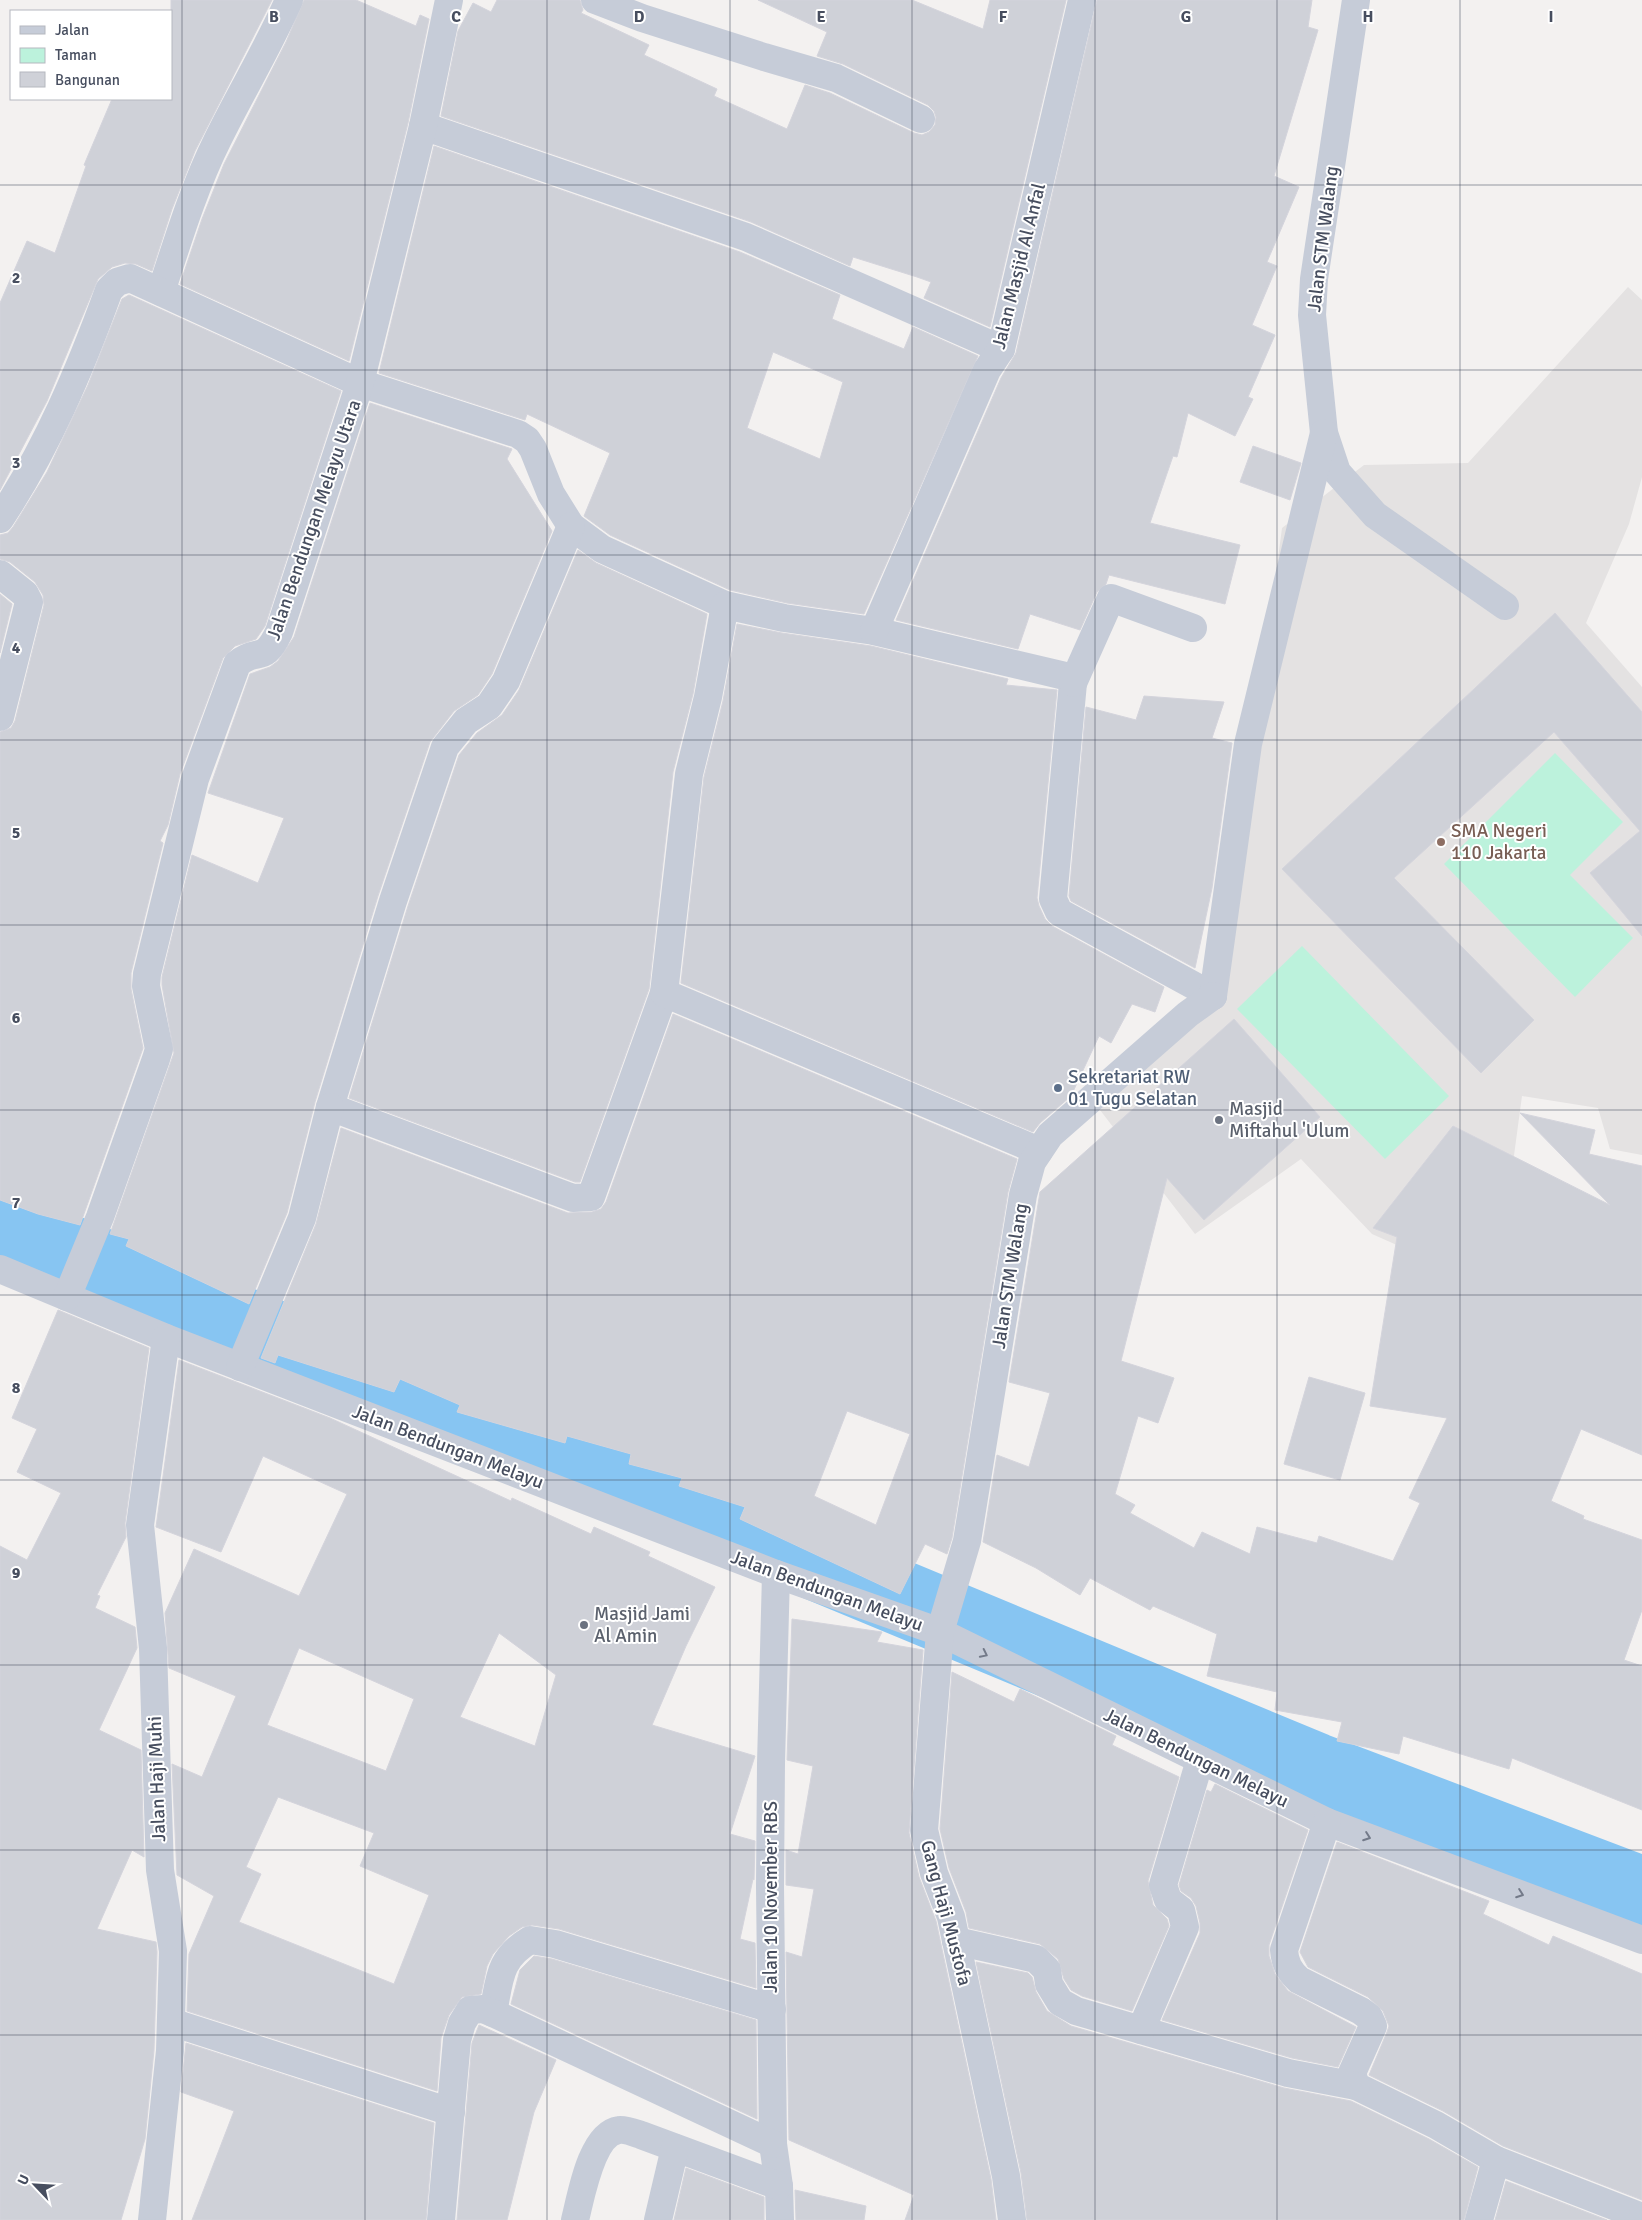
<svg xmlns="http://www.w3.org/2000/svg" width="1642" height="2220" viewBox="0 0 1642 2220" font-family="Signika,sans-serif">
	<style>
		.education { fill: #e4e2e2 }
		.green { fill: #bcf2dc }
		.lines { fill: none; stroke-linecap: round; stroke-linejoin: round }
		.river { stroke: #87c5f2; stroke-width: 75 }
		.building { fill: #cfd1d8; stroke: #d4d4dc; fill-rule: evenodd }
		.minor { stroke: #c6ccd8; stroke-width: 28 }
		.oneway { stroke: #737a89 }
		.grid { fill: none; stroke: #474e5f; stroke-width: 1; stroke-opacity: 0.55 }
		.education-dot { fill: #8d6e63; stroke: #fff; stroke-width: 2 }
		.service-dot { fill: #5c6f8a; stroke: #fff; stroke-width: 2 }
		.worship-dot { fill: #6b7280; stroke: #fff; stroke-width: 2 }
		.labels { text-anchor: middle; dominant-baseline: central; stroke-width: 4; stroke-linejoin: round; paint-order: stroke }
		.street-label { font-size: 19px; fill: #474e5f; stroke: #fff }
		.education-label { font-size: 19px; fill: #785e54; stroke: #fff; text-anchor: start }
		.service-label { font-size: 19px; fill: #4e5e75; stroke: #fff; text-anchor: start }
		.worship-label { font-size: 19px; fill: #5b616d; stroke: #fff; text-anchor: start }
		.grid-label { font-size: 16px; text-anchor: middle; font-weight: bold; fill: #474e5f; stroke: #fff; stroke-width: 4; stroke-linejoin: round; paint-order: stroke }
	</style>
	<rect width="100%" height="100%" fill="#f3f1f0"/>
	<polygon class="education" points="1628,287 1642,300 1642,477 1629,524 1586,623 1642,687 1642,1155 1610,1149 1598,1108 1522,1096 1496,1289 1372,1234 1301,1159 1195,1234 1100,1110 1220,997 1282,528 1364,465 1468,463"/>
	<g class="green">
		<polygon points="1555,753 1623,822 1570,875 1633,938 1575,997 1444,864"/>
		<polygon points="1302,946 1449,1096 1385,1159 1237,1009"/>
	</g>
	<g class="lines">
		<polyline class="river" points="0,1224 1315,1770 1642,1894"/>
	</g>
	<g class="building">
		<polygon points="171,0 272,0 195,151 172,209 152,271 136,264 125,263 112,267 98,279 47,401 0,490 0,303 27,241 55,253 86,166 84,165 112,99 171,99"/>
		<polygon points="304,0 356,0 416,26 420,15 429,19 408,123 349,361 180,284 202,219 224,164 286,42"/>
		<polygon points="497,0 580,0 583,10 581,13 649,45 644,55 717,89 714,96 787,129 805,85 830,93 914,133 922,135 929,132 935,125 936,117 934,111 928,105 843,64 817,56 827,32 758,0 912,0 983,29 990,0 1066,0 990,327 924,298 931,282 917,277 853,257 850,266 751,222 441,116 458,31 473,3 491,12"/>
		<polygon points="1097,0 1312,0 1308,27 1318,30 1274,176 1299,187 1267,262 1277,266 1252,325 1275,335 1248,397 1253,399 1235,436 1188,413 1177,457 1173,456 1150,523 1240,545 1225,604 1109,575 1106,584 1097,592 1080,630 1030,614 1018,649 896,620 1001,378 1016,353"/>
		<path d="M 434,146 L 740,252 L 840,295 L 832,319 L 904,349 L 913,327 L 978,356 L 864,614 L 787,603 L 730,590 L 610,535 L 584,516 L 610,453 L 527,414 L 525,420 L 379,373 ZM 773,352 L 843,382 L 820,459 L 747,428 Z"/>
		<polygon points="129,295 341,391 265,626 256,639 235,646 223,658 180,774 168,825 160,841 163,843 131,973 131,989 143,1048 80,1225 38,1214 0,1200 0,732 11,728 15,721 44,605 43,595 35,582 10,562 0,559 0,535 8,533 13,527 47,472 88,385 122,299"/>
		<polygon points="370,403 512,449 507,459 552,531 492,674 478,695 454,711 430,742 378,896 315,1102 287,1213 249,1304 126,1246 129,1239 110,1234 174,1053 162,985 162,977 192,855 258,883 284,818 208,793 250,674 270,667 278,661 294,637"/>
		<polygon points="1253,446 1301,463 1290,500 1240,482"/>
		<polygon points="578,550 596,563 707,614 693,694 673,772 649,989 580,1182 575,1182 349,1098 408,906 459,755 477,733 502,715 519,690"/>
		<polygon points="0,594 12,604 0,653"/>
		<polygon points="1555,613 1642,712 1642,936 1590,873 1640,831 1554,732 1394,878 1534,1020 1481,1073 1282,869"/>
		<polygon points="737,624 782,633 871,646 1008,679 1006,685 1057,690 1037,898 1039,906 1045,919 1052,926 1164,987 1155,1012 1132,1004 1111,1043 1099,1036 1071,1096 1040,1123 1033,1132 681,983 704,777 723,701"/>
		<polygon points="1144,696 1224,702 1212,738 1232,743 1212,888 1195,968 1071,901 1069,896 1086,707 1136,720"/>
		<path d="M 673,1014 L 1017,1159 L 1008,1192 L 952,1538 L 947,1554 L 925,1544 L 900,1594 L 740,1519 L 745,1507 L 679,1486 L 682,1478 L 629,1464 L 631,1454 L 567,1436 L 565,1443 L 457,1412 L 460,1405 L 400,1379 L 394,1392 L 278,1355 L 275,1363 L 261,1358 L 316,1224 L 341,1128 L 568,1213 L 592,1212 L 601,1209 L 606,1202 ZM 847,1411 L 910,1434 L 876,1525 L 814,1496 Z"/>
		<polygon points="1234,1019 1320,1117 1204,1220 1167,1178 1121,1361 1174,1378 1158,1423 1138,1416 1115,1494 1135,1505 1130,1513 1194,1548 1202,1532 1250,1554 1257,1527 1317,1543 1319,1536 1393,1561 1420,1503 1409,1498 1447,1418 1370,1406 1397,1237 1373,1228 1453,1126 1610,1205 1520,1113 1595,1130 1589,1154 1642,1166 1642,1455 1581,1429 1551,1501 1584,1516 1583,1519 1642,1540 1642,1610 1624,1660 1642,1666 1642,1810 1512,1758 1509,1769 1403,1736 1399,1754 1337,1741 1342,1722 1275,1710 1277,1692 1207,1676 1217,1634 1153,1606 1150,1610 1090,1578 1080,1595 1036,1568 983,1542 997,1455 1029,1467 1050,1393 1009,1382 1040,1192"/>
		<polygon points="58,1310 149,1348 125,1523 126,1537 97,1595 100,1596 95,1608 135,1627 137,1648 99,1730 141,1750 144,1857 132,1850 97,1929 156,1942 157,1952 154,2050 145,2139 121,2220 0,2220 0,1546 27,1560 61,1493 17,1472 37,1429 12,1418"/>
		<path d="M 179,1360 L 330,1418 L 511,1501 L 512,1498 L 591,1534 L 594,1527 L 650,1552 L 648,1556 L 715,1587 L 686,1646 L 652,1725 L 755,1756 L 730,1834 L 755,1841 L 754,1880 L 753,1879 L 740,1939 L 755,1943 L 756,1988 L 559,1929 L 532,1925 L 522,1927 L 509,1936 L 493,1954 L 487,1966 L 481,1994 L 462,1997 L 449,2015 L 441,2038 L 437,2091 L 187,2011 L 189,1954 L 214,1896 L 177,1875 L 172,1764 L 202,1777 L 236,1696 L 169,1668 L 165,1613 L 194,1549 L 299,1596 L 347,1494 L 263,1456 L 221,1552 L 156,1527 ZM 499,1633 L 556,1675 L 535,1746 L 460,1717 ZM 299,1648 L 414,1699 L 386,1771 L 267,1725 ZM 278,1797 L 374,1833 L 360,1866 L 429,1895 L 394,1984 L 239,1922 L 261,1874 L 246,1867 Z"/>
		<polygon points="1309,1377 1365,1393 1340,1480 1284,1464"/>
		<polygon points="792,1619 882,1632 877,1642 923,1650 909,1833 919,1877 936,1921 991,2179 996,2220 905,2220 914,2195 789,2140 786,1952 802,1957 814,1889 786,1885 786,1850 798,1854 813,1766 787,1760"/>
		<polygon points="952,1672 1014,1702 1020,1689 1116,1736 1112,1745 1179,1777 1148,1881 1153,1905 1167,1919 1169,1926 1132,2011 1082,1996 1071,1990 1064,1979 1058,1959 1040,1944 969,1928 966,1912 949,1868 940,1829"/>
		<polygon points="1215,1784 1308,1830 1269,1945 1269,1956 1275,1974 1288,1991 1356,2027 1338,2067 1292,2058 1162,2020 1200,1933 1200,1923 1196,1906 1191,1898 1181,1891 1179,1885 1207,1790 1211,1792"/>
		<polygon points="1337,1842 1489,1901 1483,1914 1549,1945 1553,1936 1642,1974 1642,2200 1503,2146 1443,2111 1369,2075 1387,2032 1389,2026 1383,2011 1368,1997 1308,1967 1300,1952"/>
		<polygon points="534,1956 552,1959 756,2020 757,2119 511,2004 520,1970"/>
		<polygon points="976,1962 1028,1973 1032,1977 1036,1992 1047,2011 1071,2026 1284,2088 1351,2101 1429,2139 1478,2167 1464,2220 1027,2220 1021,2173"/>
		<polygon points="479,2025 556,2060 534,2112 507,2220 457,2220 472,2043"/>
		<polygon points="186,2043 434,2123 426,2220 192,2220 234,2111 181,2092"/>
		<polygon points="686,2168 764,2197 764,2220 674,2220"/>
		<polygon points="1506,2181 1607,2220 1495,2220"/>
		<polygon points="795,2190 866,2206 864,2220 796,2220"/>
	</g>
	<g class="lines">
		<g class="minor">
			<polyline points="595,0 642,18 764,57 836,78 921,119"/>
			<polyline points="1356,0 1314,279 1312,315 1324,433 1337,472 1375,515 1505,606"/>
			<polyline points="423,126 746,237 1001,349"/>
			<path d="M 161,292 C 178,240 194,187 218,139 C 241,92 268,48 289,0"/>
			<path d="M 0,519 C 47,448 80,370 109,290 L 117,282 L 130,278 L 360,383 L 518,434 L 527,440 L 533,449 L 551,494 L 571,526 L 602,549 L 725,605 L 784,618 L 874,631 L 1065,676 L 1073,683 L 1053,899 L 1059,912 L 1213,996"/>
			<polyline points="571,526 506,681 489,706 466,721 445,747 393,901 330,1107 573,1198 591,1197 664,993"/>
			<polyline points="0,574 25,594 29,602 0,717"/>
			<polyline points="725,605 708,697 689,774 664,993 1039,1151"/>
			<polyline points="874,631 987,370 1001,349 1082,0"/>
			<polyline points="1073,683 1111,598 1193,628"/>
			<polyline points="1213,996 1248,744 1324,433"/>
			<polyline points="0,1269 166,1338 776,1574 940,1632 1327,1822 1642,1940"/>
			<path d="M 67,1297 L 100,1217 L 156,1059 L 159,1049 L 146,986 L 147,974 L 195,779 L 237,664 C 258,646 263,666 279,632 L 360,383 L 423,126 L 449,0"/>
			<polyline points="240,1367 302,1218 330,1107"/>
			<polyline points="776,1574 771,1763 770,1887 773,2144 779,2186 780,2220"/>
			<path d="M 1327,1822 L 1284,1950 C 1285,1963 1289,1971 1299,1980 L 1361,2011 L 1369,2017 L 1373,2026 L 1352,2073 L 1356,2086 L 1436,2125 L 1496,2160 L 1479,2220"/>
			<polyline points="956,1941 1036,1959 1047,1970 1049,1984 1060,2002 1076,2011 1288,2073 1356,2086"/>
			<path d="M 493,2013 C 500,1979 498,1959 530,1940 L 555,1944 L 772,2009"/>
			<polyline points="171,2022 451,2112"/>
			<polyline points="1141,2030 1185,1927 1181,1910 1168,1900 1163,1885 1200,1760"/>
			<polyline points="1496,2160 1642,2217"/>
			<polyline points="152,2220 170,2051 173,1951 160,1870 153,1648 140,1525 166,1338"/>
			<polyline points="441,2220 457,2040 462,2023 470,2010 483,2009 493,2013 773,2144"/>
			<path d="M 575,2220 C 581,2197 591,2134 619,2130 C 625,2129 635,2133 641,2135 L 779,2186"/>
			<polyline points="658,2220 675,2148"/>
			<polyline points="1012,2220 1006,2176 951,1917 934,1873 924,1830 940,1632 967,1541 1023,1195 1032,1162 1050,1135 1188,1014 1213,996"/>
		</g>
	</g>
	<defs><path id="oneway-chevron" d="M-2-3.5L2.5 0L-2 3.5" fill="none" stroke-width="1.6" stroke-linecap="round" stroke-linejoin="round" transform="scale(1.25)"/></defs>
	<g class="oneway">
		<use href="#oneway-chevron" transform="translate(984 1654) rotate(26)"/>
		<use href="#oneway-chevron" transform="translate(1367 1837) rotate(20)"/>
		<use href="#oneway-chevron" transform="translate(1520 1894) rotate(20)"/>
	</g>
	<path class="grid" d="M 182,0 L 182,2220M 365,0 L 365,2220M 547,0 L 547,2220M 730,0 L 730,2220M 912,0 L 912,2220M 1095,0 L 1095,2220M 1277,0 L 1277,2220M 1460,0 L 1460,2220M 0,185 L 1642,185M 0,370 L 1642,370M 0,555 L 1642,555M 0,740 L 1642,740M 0,925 L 1642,925M 0,1110 L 1642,1110M 0,1295 L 1642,1295M 0,1480 L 1642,1480M 0,1665 L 1642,1665M 0,1850 L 1642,1850M 0,2035 L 1642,2035"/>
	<circle class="education-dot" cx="1441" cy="842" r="5"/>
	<circle class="service-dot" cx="1058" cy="1088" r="5"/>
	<g class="worship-dot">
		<circle cx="1219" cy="1120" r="5"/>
		<circle cx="584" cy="1625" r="5"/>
	</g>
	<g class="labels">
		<g class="street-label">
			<text transform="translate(1323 239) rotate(-83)">Jalan STM Walang</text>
			<text transform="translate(1019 266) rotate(-76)">Jalan Masjid Al Anfal</text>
			<text transform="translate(314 520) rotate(-71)">Jalan Bendungan Melayu Utara</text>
			<text transform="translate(1010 1276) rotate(-81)">Jalan STM Walang</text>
			<text transform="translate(448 1447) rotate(21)">Jalan Bendungan Melayu</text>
			<text transform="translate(827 1591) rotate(20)">Jalan Bendungan Melayu</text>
			<text transform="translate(1196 1758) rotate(26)">Jalan Bendungan Melayu</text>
			<text transform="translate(157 1779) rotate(-92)">Jalan Haji Muhi</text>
			<text transform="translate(771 1897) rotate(-90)">Jalan 10 November RBS</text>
			<text transform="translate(946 1913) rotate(75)">Gang Haji Mustofa</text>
		</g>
		<g class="education-label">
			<text x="1451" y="831">SMA Negeri<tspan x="1451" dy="22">110 Jakarta</tspan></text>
		</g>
		<g class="service-label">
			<text x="1068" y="1077">Sekretariat RW<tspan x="1068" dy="22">01 Tugu Selatan</tspan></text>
		</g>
		<g class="worship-label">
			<text x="1229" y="1109">Masjid<tspan x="1229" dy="22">Miftahul 'Ulum</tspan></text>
			<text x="594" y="1614">Masjid Jami<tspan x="594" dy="22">Al Amin</tspan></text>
		</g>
	</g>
	<g class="grid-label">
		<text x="274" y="22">B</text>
		<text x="456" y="22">C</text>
		<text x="639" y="22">D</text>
		<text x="821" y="22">E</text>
		<text x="1003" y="22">F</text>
		<text x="1186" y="22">G</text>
		<text x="1368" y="22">H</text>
		<text x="1551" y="22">I</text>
		<text x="16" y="283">2</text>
		<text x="16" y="468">3</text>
		<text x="16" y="653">4</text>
		<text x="16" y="838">5</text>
		<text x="16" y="1023">6</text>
		<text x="16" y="1208">7</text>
		<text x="16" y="1393">8</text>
		<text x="16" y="1578">9</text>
	</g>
	<rect x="10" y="10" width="162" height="90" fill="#ffffff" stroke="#b5b8bf"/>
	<rect x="20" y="26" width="25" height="8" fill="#c6ccd8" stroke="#b5b8bf"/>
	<text x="55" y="35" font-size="15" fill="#474e5f">Jalan</text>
	<rect x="20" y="48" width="25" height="15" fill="#bcf2dc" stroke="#b5b8bf"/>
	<text x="55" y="60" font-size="15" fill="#474e5f">Taman</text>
	<rect x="20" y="72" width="25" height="15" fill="#cfd1d8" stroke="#b5b8bf"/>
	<text x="55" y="85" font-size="15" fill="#474e5f">Bangunan</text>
	<g transform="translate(35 2185) rotate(295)" stroke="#ffffff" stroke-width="4" paint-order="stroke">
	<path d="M0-4L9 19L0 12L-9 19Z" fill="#474e5f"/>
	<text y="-8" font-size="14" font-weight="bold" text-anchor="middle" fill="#474e5f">U</text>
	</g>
</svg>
